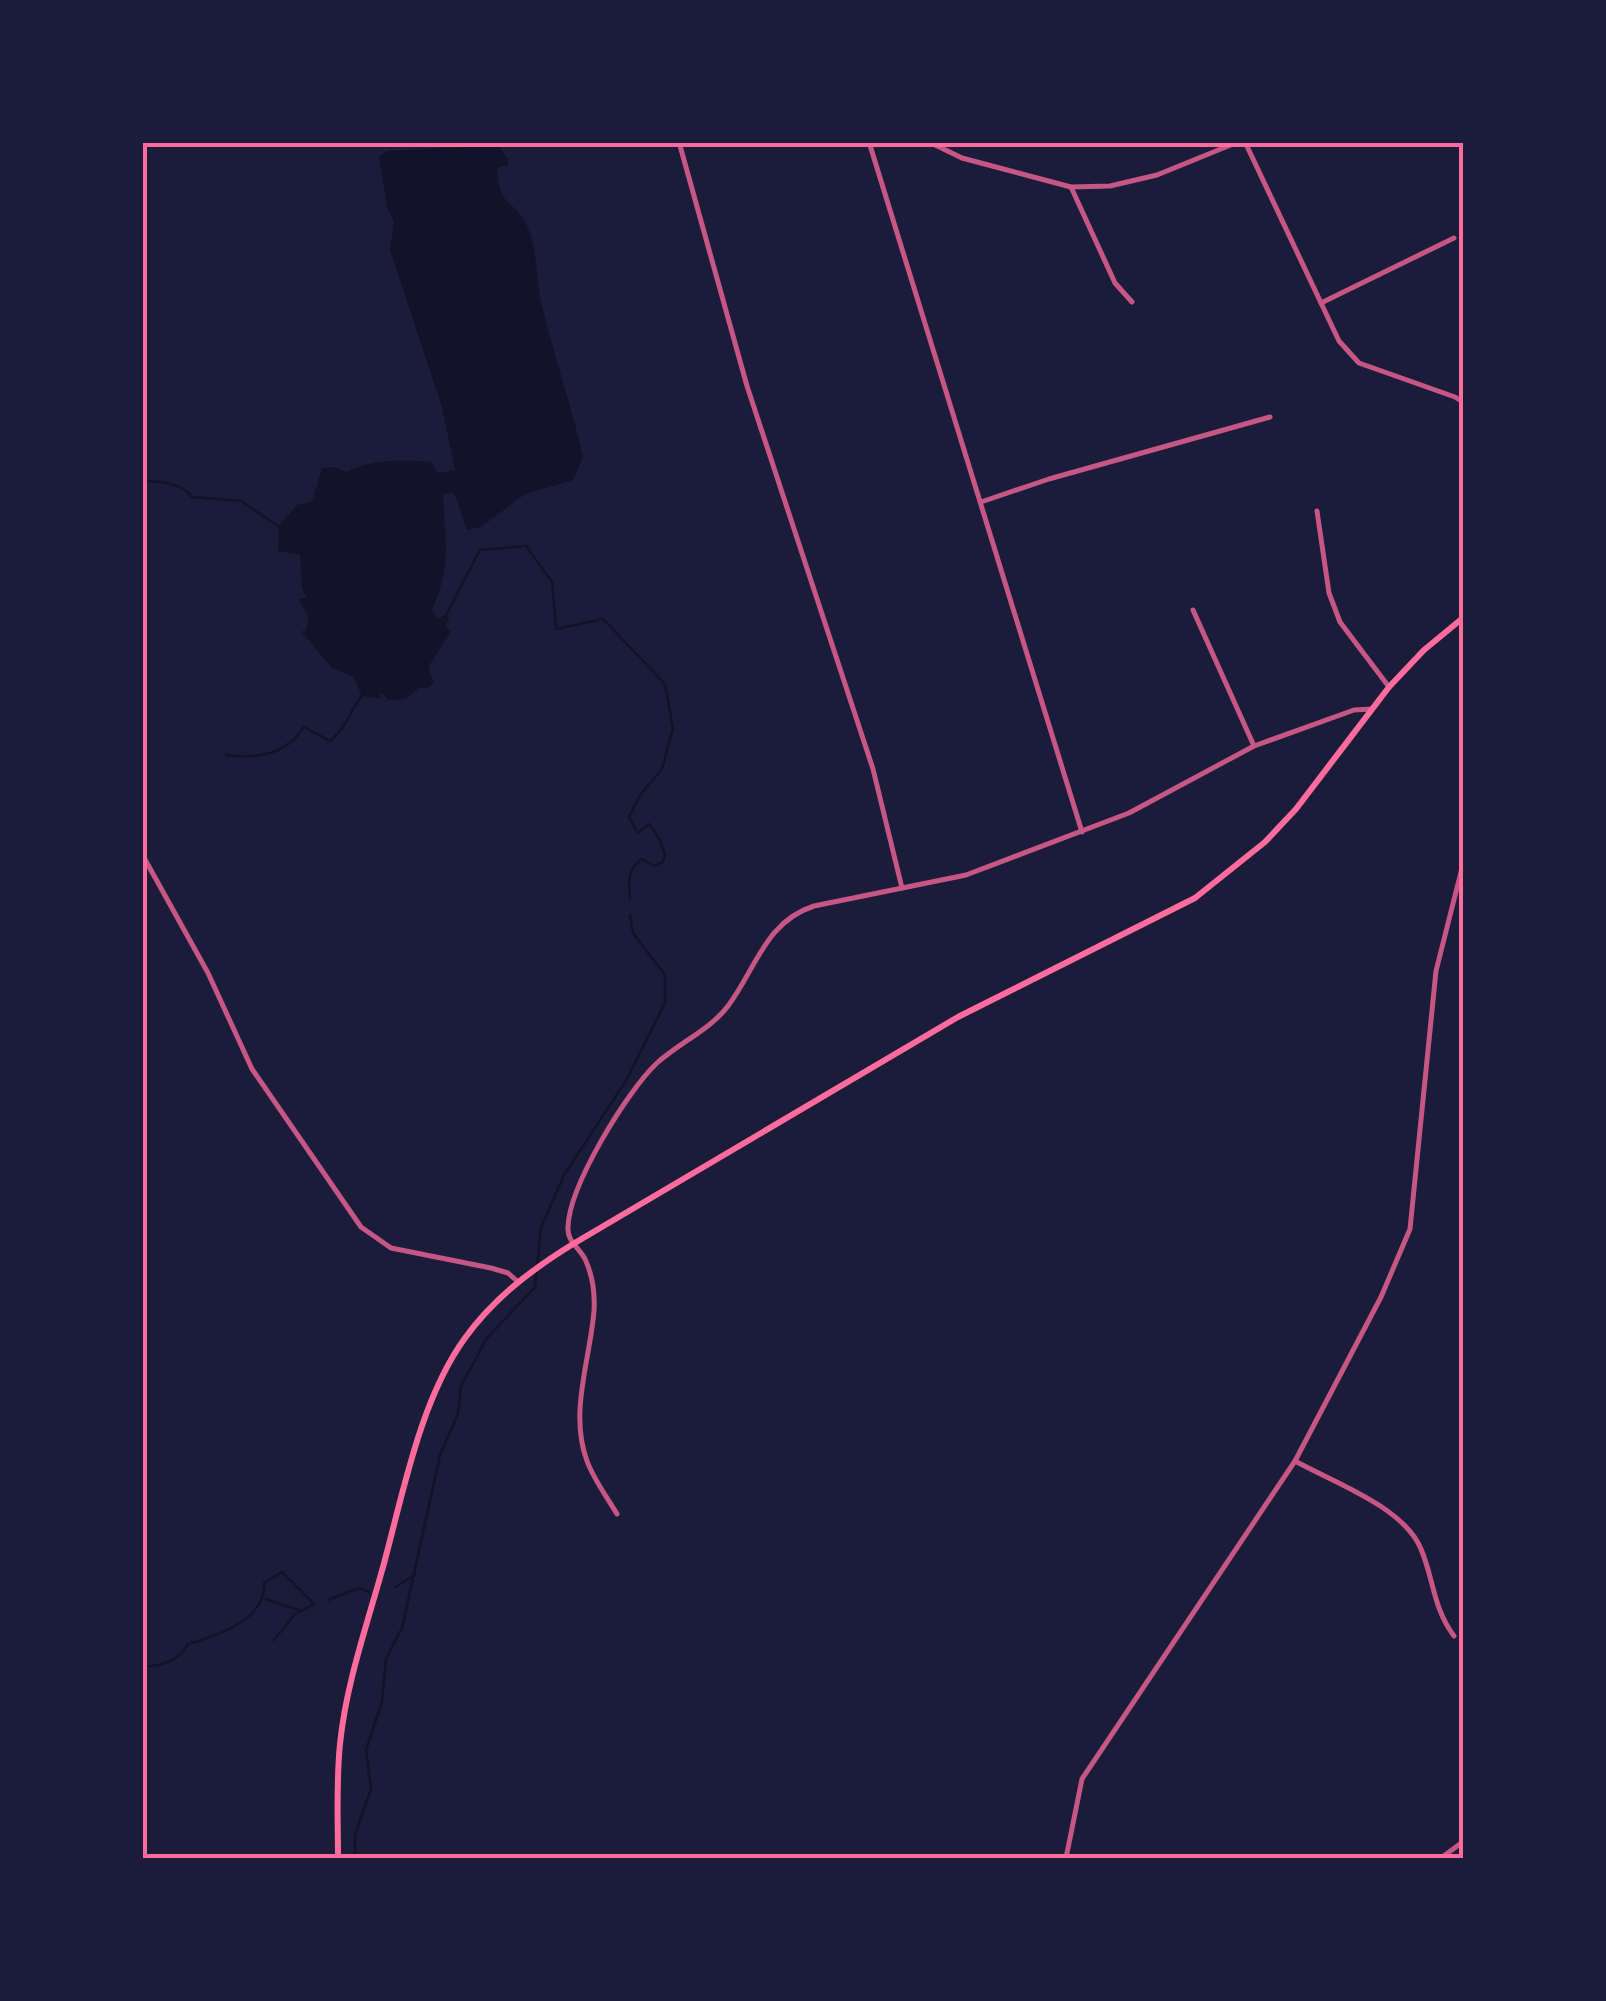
<svg xmlns="http://www.w3.org/2000/svg" width="1606" height="2001" viewBox="0 0 1606 2001" font-family="'Open Sans',sans-serif">
	<style>
		.water { fill: #12122b }
		.lines { fill: none; stroke-linecap: round; stroke-linejoin: round }
		.stream { stroke: #12122b; stroke-width: 2.5 }
		.minor { stroke: #c65784; stroke-width: 5 }
		.secondary { stroke: #ff6b9d; stroke-width: 6 }
		.neatline { fill: none; stroke: #ff6b9d; stroke-width: 4 }
	</style>
	<rect width="100%" height="100%" fill="#1b1b3a"/>
	<path class="water" d="M 497,145 L 508,159 L 508,165 L 497,168 C 498,210 517,199 528,228 C 537,249 536,275 540,297 C 552,351 571,403 583,457 L 573,480 L 525,494 L 481,527 L 467,530 L 454,493 L 443,494 C 445,543 452,563 432,610 L 438,619 L 444,615 L 450,618 L 445,626 L 451,632 L 428,667 L 434,683 L 426,689 L 420,687 L 405,699 L 388,700 L 382,693 L 379,694 L 380,699 L 362,696 L 354,677 L 332,668 L 301,631 L 306,631 L 309,617 L 298,599 L 307,598 L 302,589 L 300,555 L 278,551 L 279,526 L 297,505 L 312,502 L 322,468 L 334,467 L 347,472 C 371,459 403,460 431,462 L 438,473 L 455,470 L 442,407 L 390,250 L 394,221 L 387,208 L 379,156 L 387,151 Z"/>
	<g class="lines">
		<g class="stream">
			<path d="M 142,481 C 158,481 183,483 192,497 L 241,501 L 278,526"/>
			<path d="M 445,617 L 480,550 L 526,546 L 552,582 L 556,629 L 603,619 L 665,684 L 673,728 L 662,769 L 640,795 L 629,817 L 638,833 L 649,824 L 659,838 L 665,855 L 663,862 L 654,866 L 642,859 C 627,869 629,881 630,898"/>
			<path d="M 226,755 C 257,759 286,755 304,727 L 330,741 C 349,724 349,712 363,694"/>
			<polyline points="395,1587 415,1575"/>
			<polyline points="266,1599 301,1611"/>
			<polyline points="328,1600 359,1588 369,1592"/>
			<polyline points="274,1640 295,1614 313,1605"/>
			<path d="M 142,1667 C 159,1666 180,1661 188,1644 C 217,1636 267,1619 264,1583 L 282,1572 L 314,1604"/>
			<polyline points="355,1858 355,1835 371,1789 366,1750 382,1701 386,1659 402,1628 440,1455 458,1414 461,1386 487,1338 535,1287 541,1228 564,1175 627,1079 665,1003 665,975 633,933 630,915"/>
		</g>
		<g class="minor">
			<polyline points="679,142 747,386 873,769 902,888"/>
			<polyline points="869,142 1082,832"/>
			<polyline points="929,142 962,158 1071,187 1110,186 1157,175 1238,142"/>
			<polyline points="1245,142 1339,341 1359,363 1455,397 1464,403"/>
			<polyline points="1071,187 1115,283 1132,302"/>
			<polyline points="1321,303 1454,238"/>
			<polyline points="981,502 1049,479 1270,417"/>
			<polyline points="1317,511 1329,593 1340,622 1389,687"/>
			<polyline points="1193,610 1254,746"/>
			<polyline points="142,854 208,973 252,1069 361,1227 391,1248 491,1268 508,1273 517,1281"/>
			<path d="M 1295,1461 C 1333,1482 1404,1507 1421,1549 C 1434,1580 1433,1608 1454,1636"/>
			<path d="M 617,1514 C 607,1497 594,1480 587,1461 C 569,1413 590,1360 594,1311 C 595,1294 592,1274 585,1259 C 579,1247 567,1242 568,1227 C 569,1186 627,1091 657,1063 C 679,1043 711,1029 728,1006 C 757,967 765,922 814,906 L 966,875 L 1129,813 L 1254,746 L 1354,710 L 1372,709"/>
			<polyline points="1066,1858 1082,1779 1295,1461 1381,1297 1410,1229 1436,971 1464,860"/>
			<polyline points="1441,1858 1464,1841"/>
		</g>
		<path class="secondary" d="M 338,1858 C 338,1821 336,1782 340,1744 C 346,1684 367,1625 383,1567 C 403,1494 420,1400 465,1338 C 494,1298 531,1270 573,1244 L 958,1017 L 1195,898 L 1265,842 L 1296,809 L 1389,687 L 1424,650 L 1464,617"/>
	</g>
	<rect width="1606" height="2001" fill="none" stroke="#1b1b3a" stroke-width="290"/>
	<rect x="145" y="145" width="1316" height="1711" class="neatline"/>
</svg>
